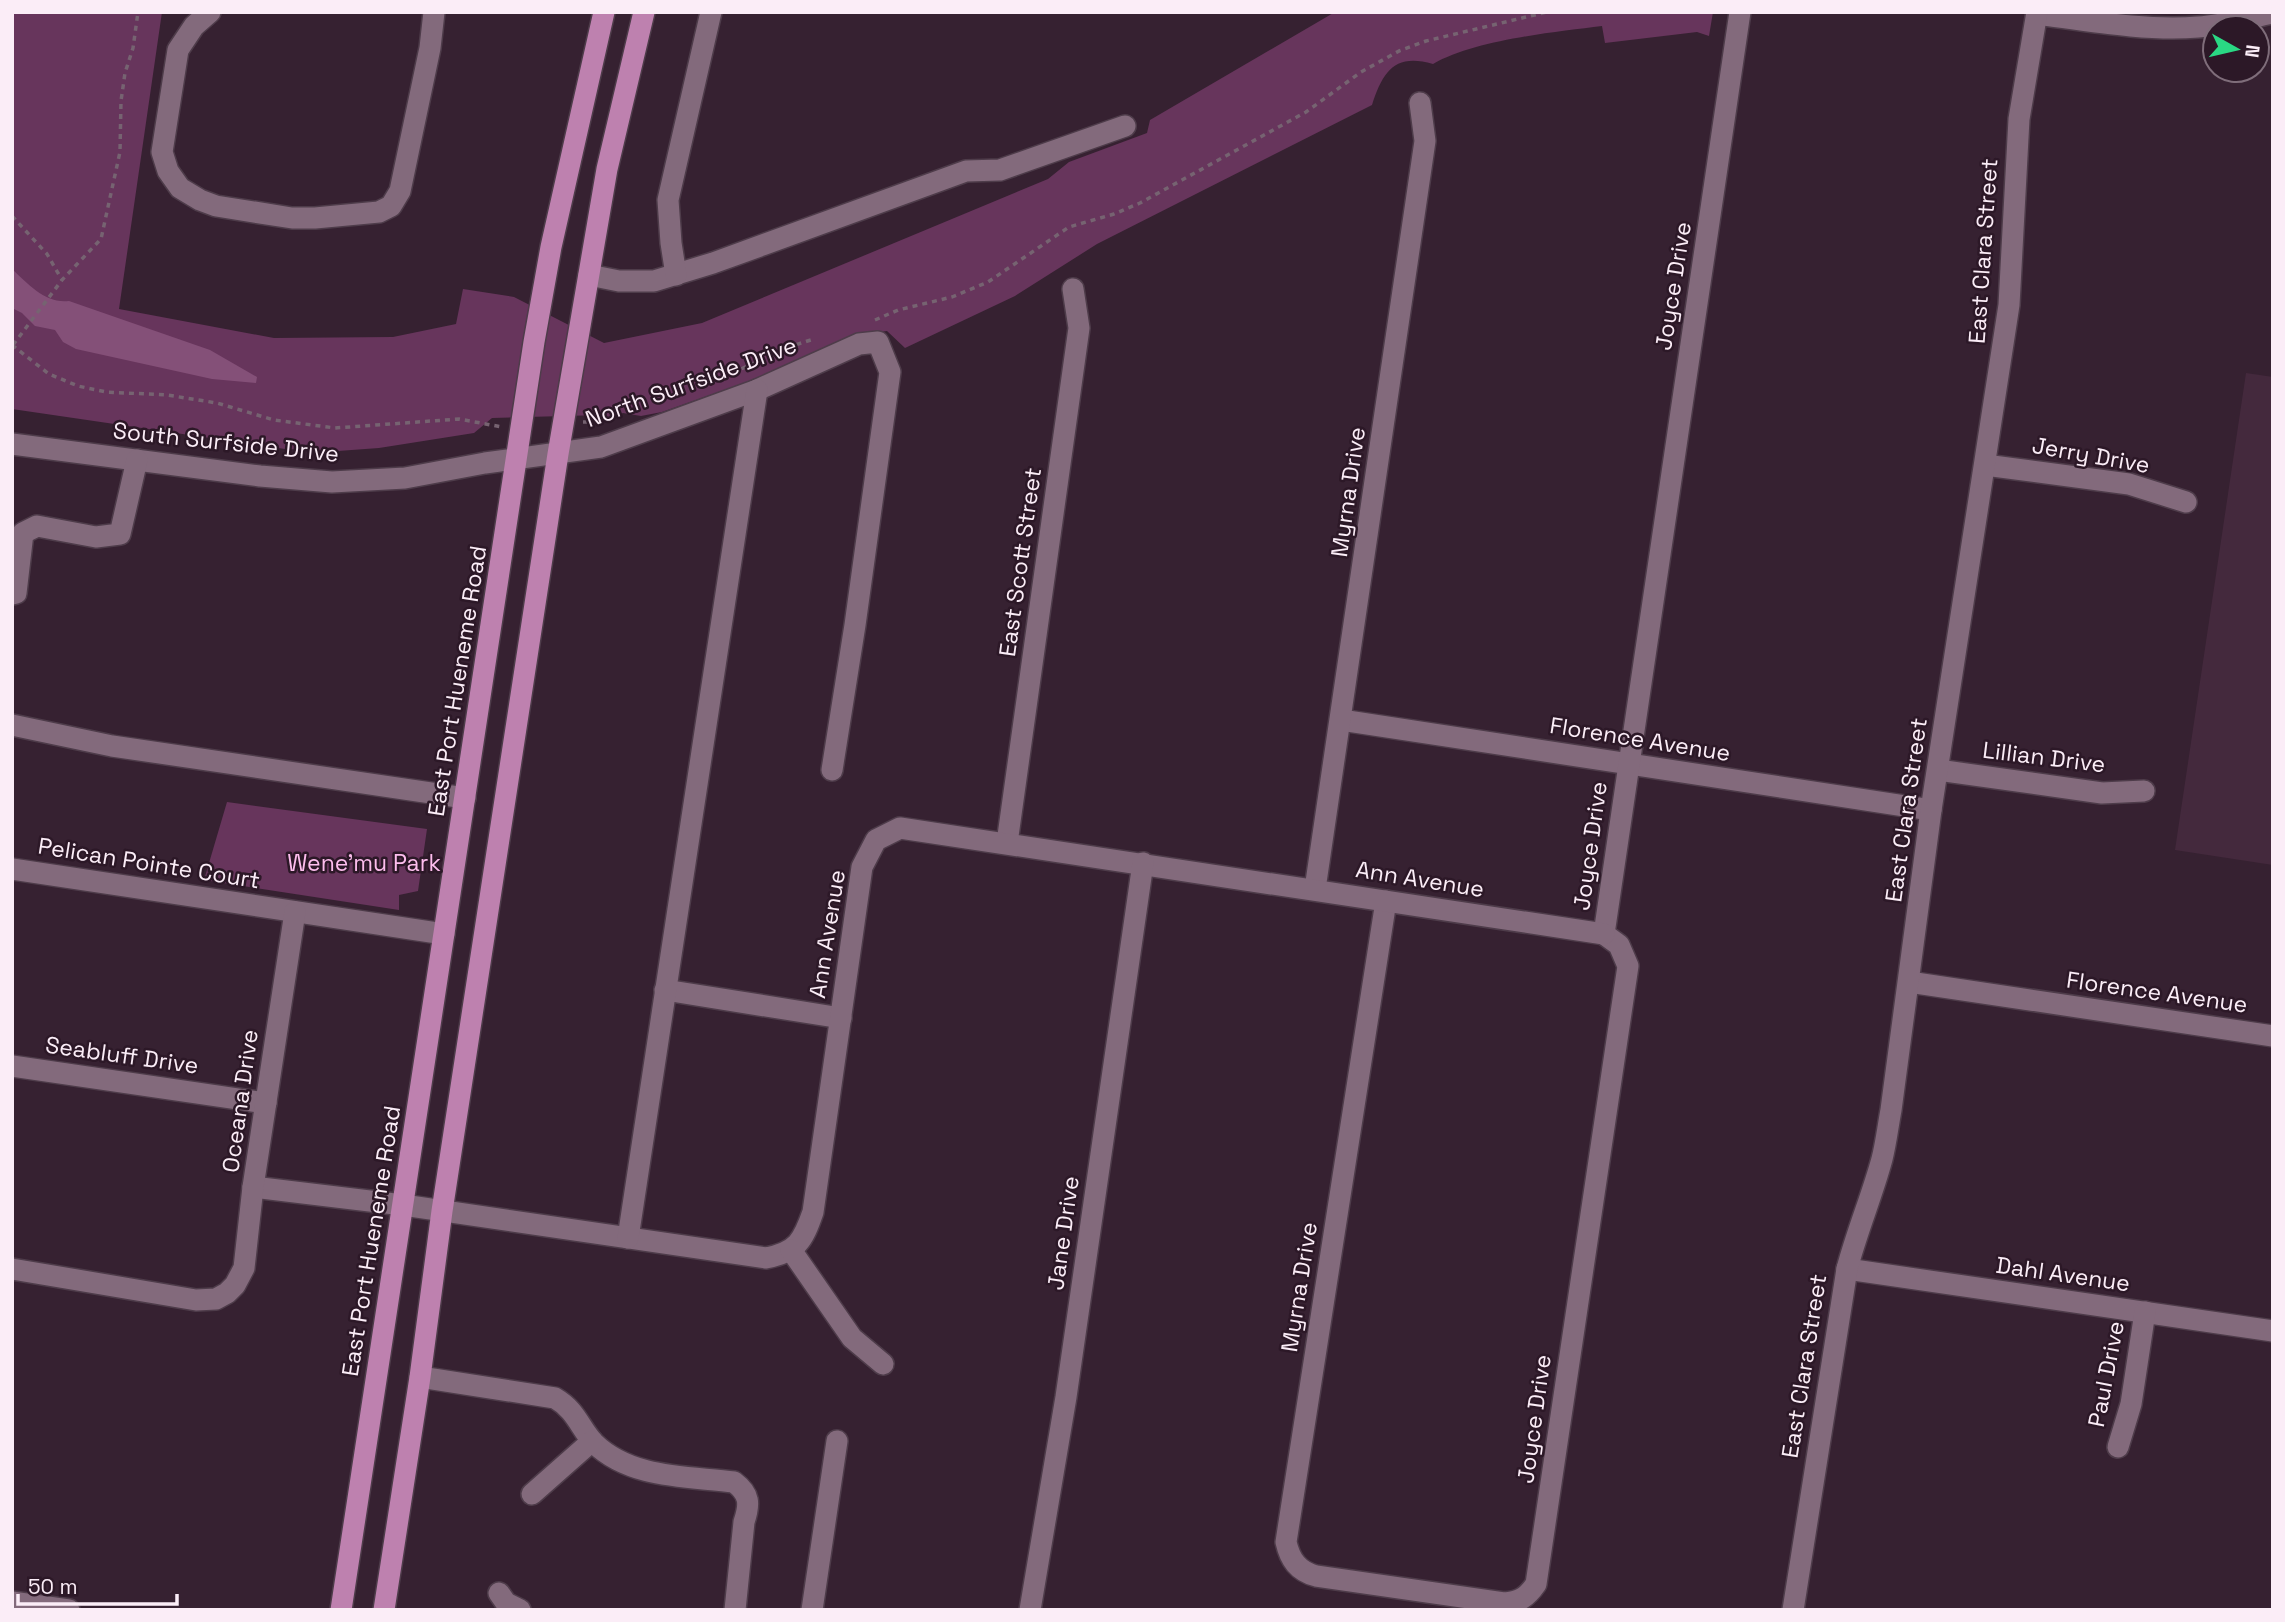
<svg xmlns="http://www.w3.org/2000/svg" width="2285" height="1622" viewBox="0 0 2285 1622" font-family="'Space Grotesk',sans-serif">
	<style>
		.built { fill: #44293d }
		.green { fill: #67355c }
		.water { fill: #845078 }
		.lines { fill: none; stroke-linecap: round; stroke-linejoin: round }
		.minor-casing { stroke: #4e3c4a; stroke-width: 24 }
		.major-casing { stroke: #4e3c4a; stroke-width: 24 }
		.path { stroke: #766371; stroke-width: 3.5; stroke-dasharray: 5 5; stroke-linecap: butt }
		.minor { stroke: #836a7c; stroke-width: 21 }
		.major { stroke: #be81af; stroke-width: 21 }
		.labels { text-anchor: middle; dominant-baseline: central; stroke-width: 5; stroke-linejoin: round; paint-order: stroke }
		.street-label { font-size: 23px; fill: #fbedf7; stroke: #2c1827 }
		.park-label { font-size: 23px; fill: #fdbded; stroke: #2c1827 }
	</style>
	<rect width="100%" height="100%" fill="#362131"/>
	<polygon class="built" points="2246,373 2273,377 2273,865 2175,850"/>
	<g class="green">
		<path d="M 12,12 L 162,12 L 119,309 L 274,338 L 393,337 L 456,324 L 463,289 L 514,297 L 604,343 L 702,323 L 1048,179 L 1069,162 L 1147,133 L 1150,120 L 1335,12 L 1713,12 L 1709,36 L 1697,32 L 1605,43 L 1602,26 C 1554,32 1475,40 1433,64 C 1395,53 1383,71 1372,105 L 1097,244 L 1015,296 L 905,348 L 887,331 L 858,335 L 764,376 L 662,412 L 641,416 L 623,413 L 609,418 L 602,415 L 492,418 L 474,433 L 379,448 L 338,451 L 285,449 L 12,409 Z"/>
		<polygon points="227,802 427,829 418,891 399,895 399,910 204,880"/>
	</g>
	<path class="water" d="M 12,269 C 29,285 46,304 69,301 L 210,350 L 257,377 L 256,383 L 212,379 L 76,349 L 63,342 L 55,330 L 35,326 L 22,313 L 12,308 Z"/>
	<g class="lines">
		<g class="minor-casing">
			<g id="minor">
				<polyline points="210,12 194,26 178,50 162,152 168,171 180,188 200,200 216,206 292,218 315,218 379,212 391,206 400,191 430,48 434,12"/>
				<path d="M 2037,14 C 2090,21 2145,31 2198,27 C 2224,25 2248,18 2273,13"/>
				<polyline points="589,275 619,281 654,281 713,263 966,171 1000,170 1125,126"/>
				<polyline points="676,275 671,243 668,200 711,12"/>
				<polyline points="12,444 260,476 332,482 405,478 485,463 601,447 757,390 859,344 878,342 890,372 855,625 832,770"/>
				<polyline points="1985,465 2129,484 2186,502"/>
				<polyline points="12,594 16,593 23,533 37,526 96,537 120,534 137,460"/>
				<polyline points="1341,720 1931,810"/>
				<polyline points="12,725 112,746 465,798"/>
				<polyline points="1938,770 2102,793 2144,791"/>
				<polyline points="1007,843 1079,328 1073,289"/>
				<polyline points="12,869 444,934"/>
				<polyline points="1315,889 1425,141 1420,103"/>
				<path d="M 1386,901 L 1286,1542 C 1290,1560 1298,1571 1316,1576 L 1504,1603 C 1520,1602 1527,1597 1536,1584 L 1628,966 L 1619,945 L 1604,934 L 1740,12"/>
				<polyline points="1909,982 2273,1036"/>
				<polyline points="665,990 841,1018"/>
				<polyline points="12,1066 266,1103"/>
				<path d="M 253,1187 L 403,1205 L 766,1258 C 797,1252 803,1241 813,1212 L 862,867 L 876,840 L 900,828 L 1604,934"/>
				<polyline points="628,1238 757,390"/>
				<polyline points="791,1250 852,1338 883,1364"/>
				<polyline points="12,1269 196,1300 216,1299 227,1293 235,1285 244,1268 253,1187 295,912"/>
				<polyline points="1847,1269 2273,1331"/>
				<path d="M 420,1377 L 555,1398 C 577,1411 579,1427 594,1443 C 631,1479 687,1476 734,1482 C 750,1494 750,1504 744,1522 L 735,1610"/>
				<polyline points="2118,1447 2131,1404 2145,1312"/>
				<polyline points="532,1494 592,1441"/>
				<polyline points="499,1593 506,1603 520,1610"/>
				<polyline points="12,1602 69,1610"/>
				<polyline points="812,1610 837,1441"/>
				<polyline points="1030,1610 1066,1397 1143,863"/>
				<path d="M 1793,1610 L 1847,1269 C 1857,1231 1872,1196 1882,1159 C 1886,1143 1888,1126 1891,1110 L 1931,810 L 2009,305 L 2019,119 L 2037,12"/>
			</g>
		</g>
		<g class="major-casing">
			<g id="major">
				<polyline points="341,1610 534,342 551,247 604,12"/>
				<polyline points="384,1610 420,1377 442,1211 558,454 607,169 644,12"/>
			</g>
		</g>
		<g class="path">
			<polyline points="12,216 47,254 62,280"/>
			<polyline points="875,320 898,310 952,297 988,282 1069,227 1114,214 1140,203 1306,112 1361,72 1399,51 1426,41 1547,12"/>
			<polyline points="12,345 49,374 78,386 106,392 167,395 217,403 274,420 335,428 459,419 502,427"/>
			<polyline points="13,345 62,280 101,239 120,152 121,101 125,73 133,48 138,12"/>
			<polyline points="705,385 795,345 814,339"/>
			<polyline points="583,422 603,422"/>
		</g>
		<use href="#minor" class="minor"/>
		<use href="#major" class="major"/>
	</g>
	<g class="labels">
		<g class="street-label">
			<text transform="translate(1983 251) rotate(-86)">East Clara Street</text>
			<text transform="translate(1673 286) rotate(-81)">Joyce Drive</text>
			<text transform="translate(691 382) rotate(-20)">North Surfside Drive</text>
			<text transform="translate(226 442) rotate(6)">South Surfside Drive</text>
			<text transform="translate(2091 455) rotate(10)">Jerry Drive</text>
			<text transform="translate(1348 492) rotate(-82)">Myrna Drive</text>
			<text transform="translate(1020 562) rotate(-82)">East Scott Street</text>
			<text transform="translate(457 681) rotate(-81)">East Port Hueneme Road</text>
			<text transform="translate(1640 739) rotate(9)">Florence Avenue</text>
			<text transform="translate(2044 757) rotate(7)">Lillian Drive</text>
			<text transform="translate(1906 810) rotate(-82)">East Clara Street</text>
			<text transform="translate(1590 846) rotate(-82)">Joyce Drive</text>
			<text transform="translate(149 863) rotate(9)">Pelican Pointe Court</text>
			<text transform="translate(1420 879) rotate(9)">Ann Avenue</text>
			<text transform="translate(827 934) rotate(-81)">Ann Avenue</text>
			<text transform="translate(2157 992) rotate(8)">Florence Avenue</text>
			<text transform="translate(122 1055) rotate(8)">Seabluff Drive</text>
			<text transform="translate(240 1101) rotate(-82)">Oceana Drive</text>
			<text transform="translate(1063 1233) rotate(-82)">Jane Drive</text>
			<text transform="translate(371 1241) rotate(-81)">East Port Hueneme Road</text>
			<text transform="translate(2063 1274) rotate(8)">Dahl Avenue</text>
			<text transform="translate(1299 1287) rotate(-81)">Myrna Drive</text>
			<text transform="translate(1804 1366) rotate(-81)">East Clara Street</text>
			<text transform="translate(2106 1374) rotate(-79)">Paul Drive</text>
			<text transform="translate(1534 1419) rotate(-82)">Joyce Drive</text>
		</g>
		<g class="park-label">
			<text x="364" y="863">Wene'mu Park</text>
		</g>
	</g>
	<rect width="2285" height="1622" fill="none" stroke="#fbedf7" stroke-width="28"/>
	<g transform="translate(2236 49) rotate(98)"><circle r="33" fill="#2c1827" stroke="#7f6d7a" stroke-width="2"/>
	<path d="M0-5L12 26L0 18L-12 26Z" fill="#2ad884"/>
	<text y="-10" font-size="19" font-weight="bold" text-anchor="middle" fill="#fbedf7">N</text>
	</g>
	<path d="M18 1594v10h159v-10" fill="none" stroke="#fbedf7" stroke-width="3.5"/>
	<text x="28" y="1594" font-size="21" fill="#fbedf7" stroke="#2c1827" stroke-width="5" paint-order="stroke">50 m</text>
</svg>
